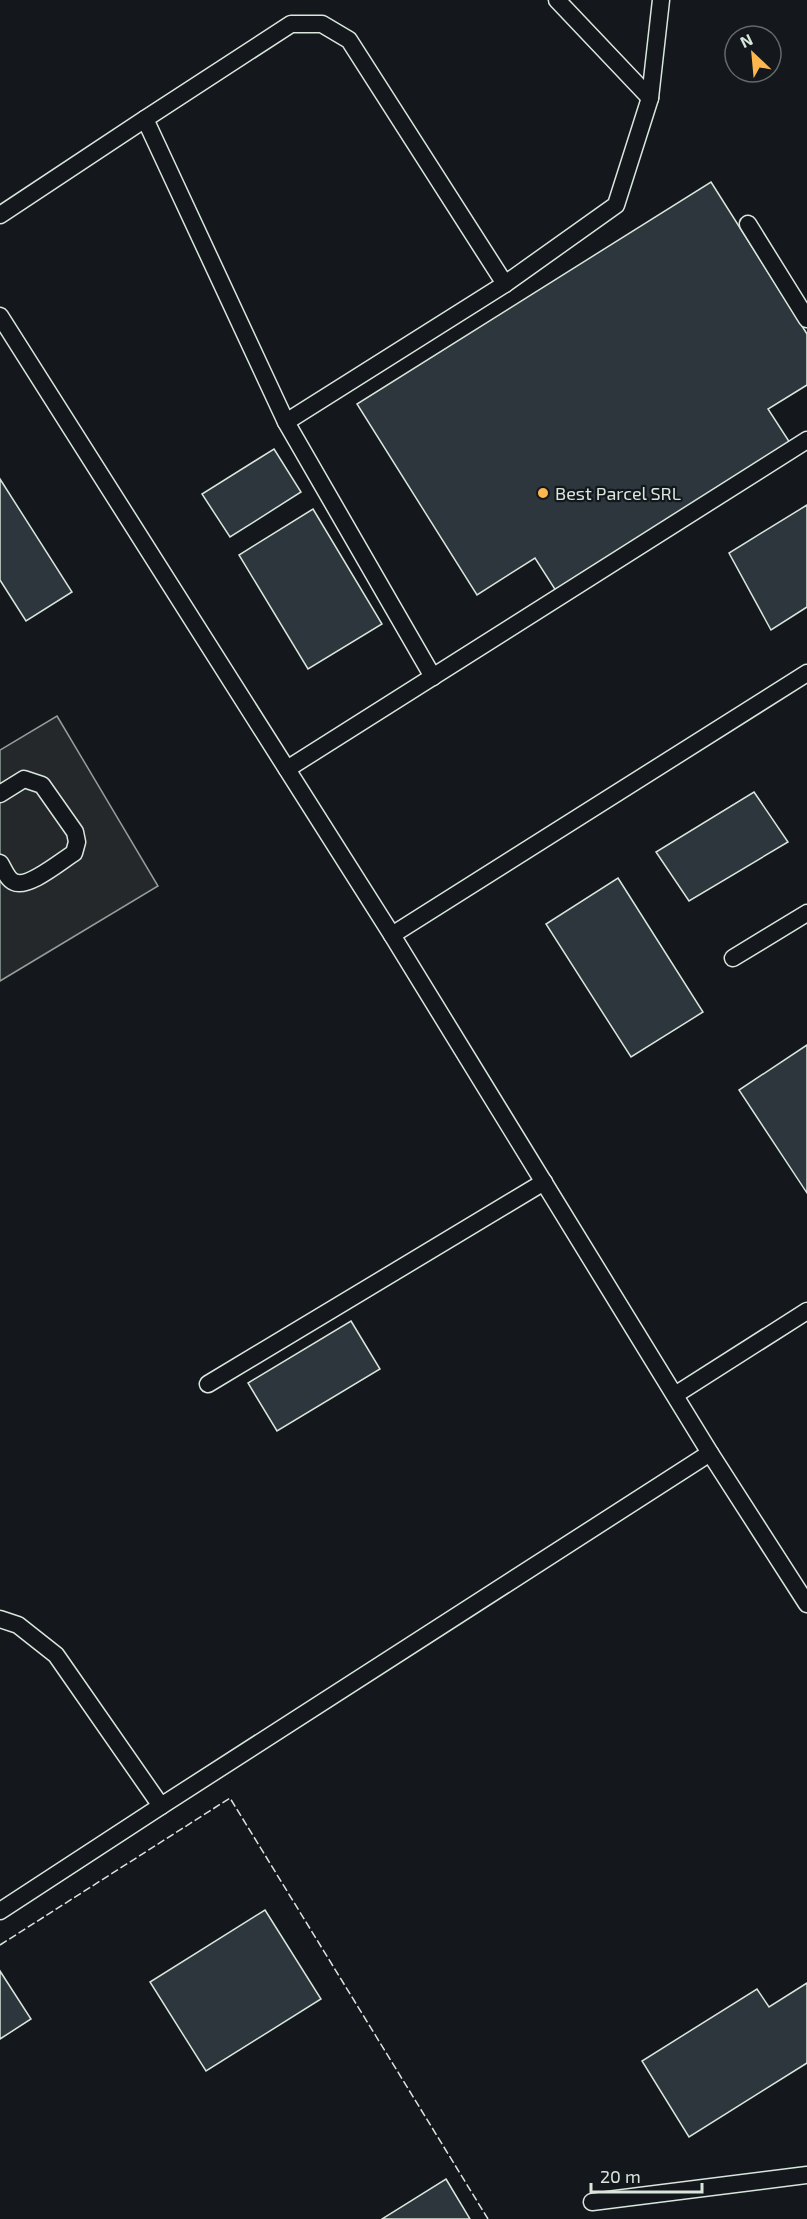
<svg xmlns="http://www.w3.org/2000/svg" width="807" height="2219" viewBox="0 0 807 2219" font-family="'Exo 2',sans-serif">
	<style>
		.parking { fill: #24282b; stroke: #939e99; stroke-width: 1.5 }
		.building { fill: #2c363c; stroke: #d8e6dc; stroke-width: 1.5 }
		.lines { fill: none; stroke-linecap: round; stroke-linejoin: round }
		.service-casing { stroke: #d8e6dc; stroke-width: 19 }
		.service { stroke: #14181c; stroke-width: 16 }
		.fence { stroke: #d8e6dc; stroke-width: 1.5; stroke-dasharray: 8 3; stroke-linecap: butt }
		.poi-dot { fill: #ffb74d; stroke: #14181c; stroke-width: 2 }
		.labels { text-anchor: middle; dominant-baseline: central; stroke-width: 4.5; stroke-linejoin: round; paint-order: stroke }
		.poi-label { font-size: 18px; fill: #d8e6dc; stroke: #14181c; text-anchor: start }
	</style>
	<rect width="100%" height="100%" fill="#14181c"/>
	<polygon class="parking" points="57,716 158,886 0,981 0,750"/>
	<g class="building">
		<polygon points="711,182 807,334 807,385 768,409 792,446 558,594 535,558 477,595 357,404"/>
		<polygon points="274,449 301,492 230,537 202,494"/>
		<polygon points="0,479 72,592 26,621 0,580"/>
		<polygon points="807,505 807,607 771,630 729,553"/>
		<polygon points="313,509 382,624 308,669 239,555"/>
		<polygon points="754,792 788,842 689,901 656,852"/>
		<polygon points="618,878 703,1012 631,1057 546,924"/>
		<polygon points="807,1045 807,1193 739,1090"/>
		<polygon points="351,1321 380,1369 277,1431 248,1383"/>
		<polygon points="265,1910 321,1999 206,2071 150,1982"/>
		<polygon points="0,1971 31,2019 0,2039"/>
		<polygon points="807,1983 807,2063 689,2137 642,2061 757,1989 769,2007"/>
		<polygon points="446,2179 470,2219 382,2219"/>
	</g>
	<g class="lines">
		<g class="service-casing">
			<g id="service">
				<polyline points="557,0 650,98"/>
				<polyline points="0,215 145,119"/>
				<polyline points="748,224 807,319"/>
				<polyline points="0,316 392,935 710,1453 807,1604"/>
				<polyline points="286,422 505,284"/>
				<polyline points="433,677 286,422 145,119 291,24 322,24 349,40 505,284 616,205 650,98 661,0"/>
				<polyline points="287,769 807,440"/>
				<path d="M 0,794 L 24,779 L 42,785 L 75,832 L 77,842 L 74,853 C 61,861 28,889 14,882 C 7,879 4,869 0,863"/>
				<polyline points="392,935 807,673"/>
				<polyline points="733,958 807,913"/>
				<polyline points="208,1384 544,1182"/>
				<polyline points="675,1395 807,1311"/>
				<polyline points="0,1619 18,1625 56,1655 161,1806 710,1453"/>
				<polyline points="0,1911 161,1806"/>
				<polyline points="592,2202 807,2175"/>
			</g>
		</g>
		<use href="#service" class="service"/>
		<polyline class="fence" points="0,1945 230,1798 488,2219"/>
	</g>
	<circle class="poi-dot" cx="543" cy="493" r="6"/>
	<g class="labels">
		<g class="poi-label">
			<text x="555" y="493">Best Parcel SRL</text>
		</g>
	</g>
	<g transform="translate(753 54) rotate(334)"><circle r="28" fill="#14181c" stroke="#626a69" stroke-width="1.5"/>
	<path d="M0-4.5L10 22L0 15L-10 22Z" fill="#ffb74d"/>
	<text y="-9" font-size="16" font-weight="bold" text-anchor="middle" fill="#d8e6dc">N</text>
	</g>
	<path d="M591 2183v9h111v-9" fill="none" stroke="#d8e6dc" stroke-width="3"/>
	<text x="600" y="2183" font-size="18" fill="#d8e6dc" stroke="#14181c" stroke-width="4.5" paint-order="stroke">20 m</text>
</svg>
